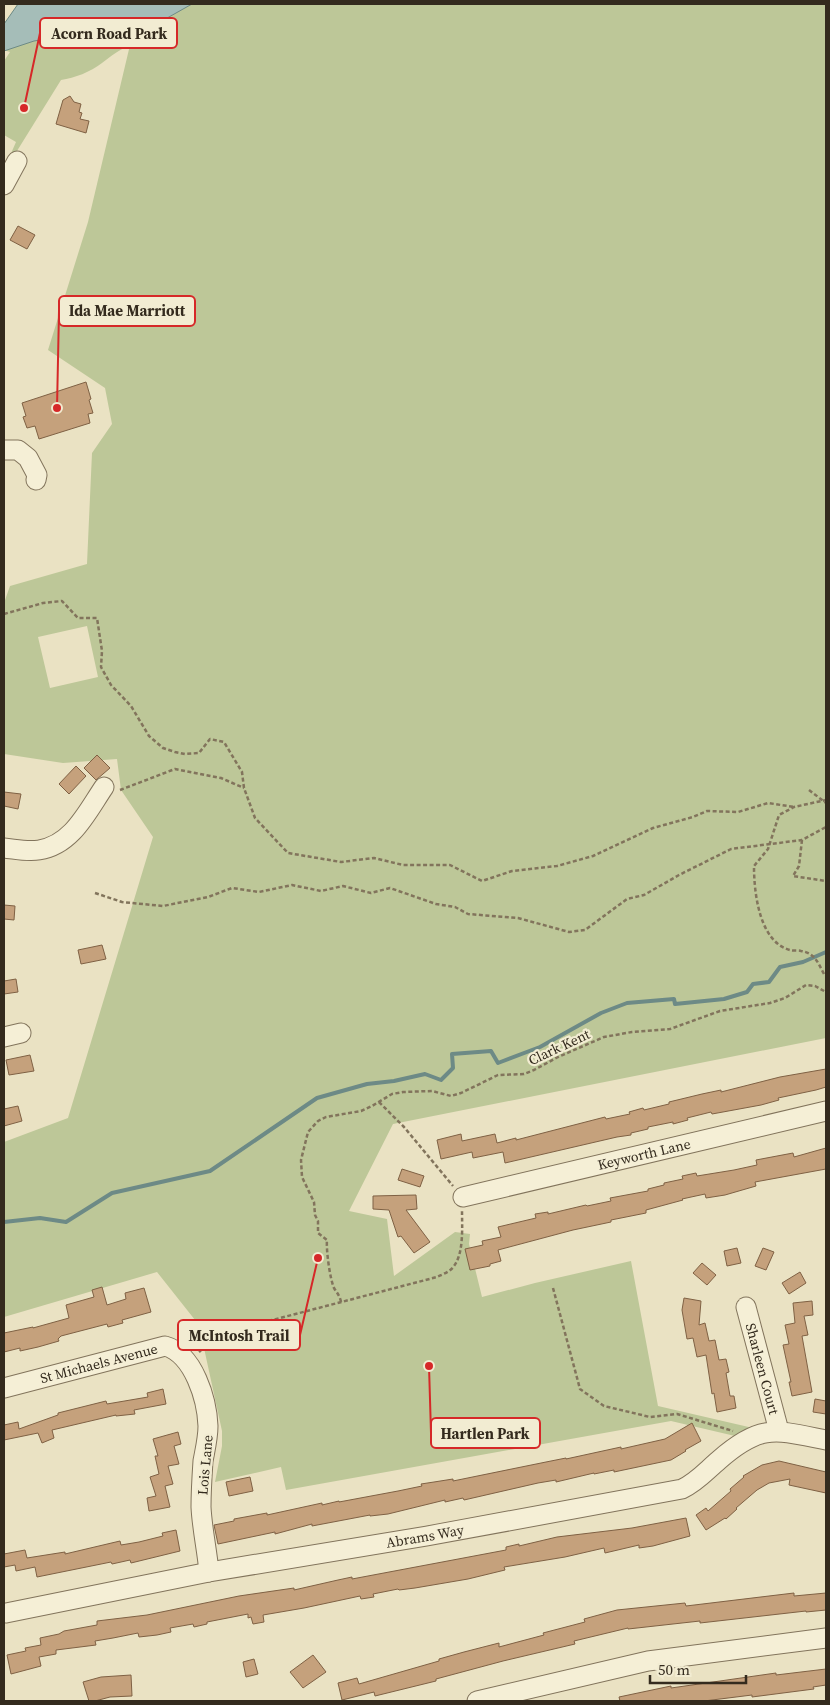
<svg xmlns="http://www.w3.org/2000/svg" width="830" height="1705" viewBox="0 0 830 1705" font-family="'Source Serif 4',serif">
	<style>
		.green { fill: #bdc798; fill-rule: evenodd }
		.water { fill: #a5bdb8; stroke: #6d8a86 }
		.lines { fill: none; stroke-linecap: round; stroke-linejoin: round }
		.stream { stroke: #6d8a86; stroke-width: 4 }
		.building { fill: #c5a17c; stroke: #7f6144 }
		.minor-casing { stroke: #82745c; stroke-width: 21 }
		.path { stroke: #82745c; stroke-width: 2.5; stroke-dasharray: 4 2.5; stroke-linecap: butt }
		.minor { stroke: #f5efd6; stroke-width: 19 }
		.labels { text-anchor: middle; dominant-baseline: central; stroke-width: 4.5; stroke-linejoin: round; paint-order: stroke }
		.street-label { font-size: 14px; fill: #342b1e; stroke: #f2ecd2 }
		.leader { fill: none; stroke: #d62828; stroke-width: 2 }
		.callout-dot { fill: #d62828; stroke: #f2ecd2; stroke-width: 2 }
		.callout { fill: #f2ecd2; stroke: #d62828; stroke-width: 2 }
		.callout-label { font-size: 15px; text-anchor: middle; font-weight: bold; fill: #342b1e }
	</style>
	<rect width="100%" height="100%" fill="#eae2c3"/>
	<path class="green" d="M 18,4 L 826,4 L 826,1038 L 393,1124 L 349,1211 L 387,1219 L 394,1276 L 455,1232 L 470,1234 L 469,1244 L 482,1297 L 535,1283 L 631,1261 L 658,1406 L 753,1428 L 735,1436 L 671,1421 L 286,1490 L 281,1467 L 215,1482 L 222,1446 L 222,1431 L 199,1325 L 157,1272 L 4,1317 L 4,1142 L 68,1118 L 153,837 L 121,790 L 117,759 L 63,763 L 4,754 L 4,603 L 10,586 L 87,564 L 92,453 L 112,424 L 105,388 L 48,350 L 88,222 L 130,45 C 119,50 111,56 102,63 C 90,72 75,78 61,80 L 12,159 L 9,158 L 16,142 L 4,135 L 4,61 L 10,52 L 4,50 L 4,24 ZM 87,626 L 98,677 L 50,688 L 38,637 Z"/>
	<polygon class="water" points="18,4 192,4 153,26 130,45 99,47 83,39 65,36 34,41 4,51 4,24"/>
	<g class="lines">
		<polyline class="stream" points="4,1222 40,1218 66,1222 112,1193 210,1171 317,1098 367,1084 394,1081 425,1074 441,1080 453,1068 452,1054 491,1051 498,1063 540,1047 601,1013 627,1003 674,999 675,1004 724,999 747,992 753,984 769,982 780,967 803,962 826,952"/>
	</g>
	<g class="building">
		<polygon points="70,96 74,102 81,104 79,112 82,113 80,119 89,121 86,133 56,124 63,100"/>
		<polygon points="18,226 35,235 27,249 10,240"/>
		<polygon points="86,382 91,399 89,400 93,413 88,414 90,423 39,439 35,426 27,428 23,417 26,416 22,403"/>
		<polygon points="97,755 110,768 96,780 84,768"/>
		<polygon points="76,766 86,776 69,794 59,784"/>
		<polygon points="4,792 21,794 18,809 4,806"/>
		<polygon points="4,905 15,906 14,920 4,919"/>
		<polygon points="102,945 106,959 81,964 78,950"/>
		<polygon points="16,979 18,992 4,994 4,981"/>
		<polygon points="30,1055 34,1071 9,1075 6,1060"/>
		<polygon points="826,1069 826,1087 816,1090 778,1098 779,1100 761,1105 712,1114 711,1112 687,1118 688,1120 673,1124 673,1122 648,1127 648,1129 631,1133 631,1135 617,1137 505,1163 503,1152 473,1158 472,1152 441,1159 437,1140 461,1134 462,1141 495,1134 497,1143 516,1138 516,1140 605,1117 606,1119 630,1114 629,1112 643,1108 644,1110 669,1104 669,1102 702,1094 721,1090 721,1092 780,1077"/>
		<polygon points="18,1106 22,1121 4,1126 4,1109"/>
		<polygon points="826,1148 826,1169 755,1182 756,1186 725,1195 706,1198 705,1194 682,1199 683,1200 646,1210 646,1213 611,1220 611,1222 573,1230 498,1250 501,1261 490,1264 490,1266 470,1270 465,1249 483,1245 482,1241 501,1237 498,1227 536,1218 535,1214 548,1212 548,1214 586,1205 587,1206 611,1201 610,1198 648,1191 648,1189 664,1185 664,1183 683,1179 682,1176 696,1173 697,1176 734,1170 757,1165 756,1160 793,1153 794,1157"/>
		<polygon points="402,1169 424,1176 420,1187 398,1180"/>
		<polygon points="416,1195 417,1209 406,1210 430,1242 414,1253 401,1236 398,1237 389,1210 373,1209 373,1196"/>
		<polygon points="737,1248 741,1263 727,1266 724,1251"/>
		<polygon points="763,1248 774,1252 766,1270 755,1266"/>
		<polygon points="702,1263 716,1275 707,1285 693,1273"/>
		<polygon points="800,1272 806,1283 789,1294 782,1283"/>
		<polygon points="102,1287 107,1305 126,1299 125,1293 144,1288 151,1312 122,1320 123,1323 108,1327 107,1324 61,1336 58,1339 59,1341 38,1347 20,1351 20,1348 4,1352 4,1333 33,1327 33,1328 69,1318 66,1305 94,1297 92,1290"/>
		<polygon points="684,1298 701,1301 699,1325 705,1323 709,1341 715,1340 719,1360 726,1359 729,1372 726,1373 730,1396 734,1396 736,1408 717,1412 714,1393 712,1394 706,1355 697,1357 693,1338 687,1339 682,1310"/>
		<polygon points="812,1301 813,1315 804,1316 808,1335 802,1336 812,1392 792,1396 789,1382 791,1382 783,1345 789,1344 785,1325 795,1323 793,1303"/>
		<polygon points="163,1389 166,1404 134,1410 135,1414 116,1416 116,1415 52,1430 54,1438 42,1443 38,1433 4,1440 4,1425 18,1422 19,1429 58,1415 58,1413 106,1401 107,1404 148,1397 147,1393"/>
		<polygon points="815,1399 826,1401 826,1414 813,1412"/>
		<polygon points="692,1423 701,1441 685,1450 686,1451 671,1460 614,1472 614,1470 594,1474 594,1473 556,1482 556,1480 538,1483 464,1500 463,1498 445,1502 445,1500 388,1514 370,1516 370,1515 312,1526 312,1524 275,1534 275,1532 218,1544 214,1525 234,1521 234,1519 267,1513 267,1515 322,1503 322,1505 339,1501 339,1502 398,1491 422,1486 421,1484 434,1482 453,1479 453,1481 546,1462 566,1458 566,1459 621,1447 621,1449 665,1439"/>
		<polygon points="178,1432 181,1444 174,1446 179,1464 168,1466 173,1484 165,1486 170,1507 149,1511 147,1498 156,1496 150,1477 159,1474 155,1456 158,1456 153,1439"/>
		<polygon points="779,1461 826,1472 826,1493 789,1485 790,1479 769,1483 757,1490 736,1508 737,1509 726,1519 725,1518 706,1530 696,1515 706,1508 708,1511 731,1491 730,1489 744,1477 743,1476 762,1465"/>
		<polygon points="250,1477 253,1491 229,1496 226,1482"/>
		<polygon points="686,1518 690,1536 653,1546 639,1548 639,1545 605,1553 604,1548 565,1557 504,1567 505,1570 468,1579 415,1588 399,1590 398,1589 373,1594 374,1597 361,1599 360,1596 304,1608 263,1615 264,1622 253,1624 251,1617 248,1618 248,1614 207,1622 207,1624 194,1627 193,1624 170,1628 171,1632 157,1635 139,1637 138,1633 113,1638 95,1641 96,1645 56,1650 56,1654 39,1657 41,1666 11,1674 7,1655 26,1651 25,1648 41,1645 40,1638 59,1634 64,1631 97,1625 97,1621 147,1615 239,1596 294,1588 294,1590 338,1580 352,1577 352,1579 506,1550 506,1547 519,1544 519,1546 557,1537 632,1528"/>
		<polygon points="176,1530 180,1551 131,1563 130,1560 112,1564 111,1562 37,1577 35,1567 16,1571 15,1565 4,1567 4,1554 25,1550 27,1558 65,1552 65,1554 120,1541 121,1545 139,1542 163,1536 162,1533"/>
		<polygon points="794,1593 794,1596 826,1593 826,1610 806,1612 806,1611 700,1623 700,1621 628,1629 628,1628 574,1641 575,1644 503,1661 436,1679 436,1681 375,1696 374,1692 342,1700 338,1683 357,1678 359,1684 439,1661 439,1659 464,1652 499,1643 499,1647 544,1635 543,1633 585,1622 584,1619 617,1610 685,1603 686,1606"/>
		<polygon points="313,1655 326,1672 303,1688 290,1672"/>
		<polygon points="254,1659 258,1674 246,1677 243,1662"/>
		<polygon points="826,1669 826,1685 813,1687 814,1689 752,1697 752,1695 704,1701 620,1701 619,1697 671,1686 671,1688 776,1673 776,1675"/>
		<polygon points="131,1675 132,1696 110,1697 95,1701 89,1701 83,1682 101,1677"/>
	</g>
	<g class="lines">
		<g class="minor-casing">
			<g id="minor">
				<polyline points="4,185 17,161"/>
				<polyline points="4,450 18,450 28,458 37,475 36,480"/>
				<path d="M 4,848 C 15,849 27,852 39,850 C 72,845 87,812 104,787"/>
				<polyline points="4,1037 21,1033"/>
				<path id="s1" d="M 463,1197 L 826,1111"/>
				<path id="s2" d="M 746,1307 L 779,1431"/>
				<path id="s3" d="M 4,1388 L 165,1346 C 194,1354 207,1400 208,1426 C 208,1438 205,1450 203,1461 C 202,1476 201,1492 201,1507 C 202,1528 207,1550 209,1572"/>
				<path id="s4" d="M 6,1613 L 209,1572 L 427,1536 L 682,1489 C 697,1482 706,1471 719,1460 C 761,1423 776,1430 826,1440"/>
				<polyline points="477,1701 648,1661 826,1638"/>
			</g>
		</g>
		<g class="path">
			<polyline points="4,614 43,603 62,601 78,618 97,618 102,651 101,667 111,685 131,706 149,736 163,748 175,752 185,754 199,753 210,739 224,742 242,772 244,788 255,818 288,853 341,862 374,858 403,865 450,865 482,881 512,871 557,866 593,856 653,828 693,817 707,811 738,812 768,803 794,807"/>
			<polyline points="120,790 175,769 221,778 244,788"/>
			<polyline points="809,790 826,803"/>
			<polyline points="802,840 799,866 793,876 826,881"/>
			<polyline points="95,893 122,902 163,906 208,897 232,888 259,892 292,885 321,891 343,886 371,893 390,888 436,904 455,907 468,914 518,918 569,932 585,930 627,899 644,895 679,875 731,849 802,840 826,827"/>
			<path d="M 824,974 C 818,963 815,953 801,951 C 798,950 793,951 790,950 C 759,942 754,892 754,866 L 768,849 L 779,815 L 794,807 L 826,800"/>
			<polyline points="379,1102 404,1127 453,1186"/>
			<polyline points="553,1288 580,1389 604,1406 650,1417 677,1414 733,1431"/>
			<path d="M 341,1302 C 340,1296 337,1293 334,1288 C 330,1279 326,1250 327,1240 L 318,1233 L 318,1221 L 315,1215 L 314,1202 L 302,1177 L 301,1160 L 308,1132 L 318,1121 L 326,1117 L 361,1111 L 372,1106 L 392,1094 L 403,1092 L 432,1091 L 451,1096 L 461,1093 L 498,1075 L 524,1074 L 534,1070 L 558,1057 L 604,1037 L 632,1032 L 670,1029 L 720,1011 L 770,1003 L 785,998 L 806,985 L 815,986 L 826,992"/>
			<path d="M 199,1352 L 219,1334 L 437,1277 C 443,1274 450,1272 454,1266 C 464,1253 462,1226 462,1211"/>
		</g>
		<use href="#minor" class="minor"/>
	</g>
	<g class="labels">
		<g class="street-label">
			<text transform="translate(559 1047) rotate(-25)">Clark Kent</text>
			<text stroke="none"><textPath href="#s1" startOffset="186">Keyworth Lane</textPath></text>
			<text stroke="none"><textPath href="#s3" startOffset="98">St Michaels Avenue</textPath></text>
			<text stroke="none"><textPath href="#s2" startOffset="64">Sharleen Court</textPath></text>
			<text transform="translate(205 1465) rotate(-85)">Lois Lane</text>
			<text stroke="none"><textPath href="#s4" startOffset="426">Abrams Way</textPath></text>
		</g>
	</g>
	<path class="leader" d="M24 108L40 33M57 408L59 311M318 1258L300 1335M429 1366L431 1433"/>
	<g class="callout-dot">
		<circle cx="24" cy="108" r="5"/>
		<circle cx="57" cy="408" r="5"/>
		<circle cx="318" cy="1258" r="5"/>
		<circle cx="429" cy="1366" r="5"/>
	</g>
	<g class="callout">
		<rect x="40" y="18" width="137" height="30" rx="5"/>
		<rect x="59" y="296" width="136" height="30" rx="5"/>
		<rect x="178" y="1320" width="122" height="30" rx="5"/>
		<rect x="431" y="1418" width="109" height="30" rx="5"/>
	</g>
	<g class="callout-label">
		<text x="109" y="39">Acorn Road Park</text>
		<text x="127" y="316">Ida Mae Marriott</text>
		<text x="239" y="1341">McIntosh Trail</text>
		<text x="485" y="1439">Hartlen Park</text>
	</g>
	<rect width="830" height="1705" fill="none" stroke="#342b1e" stroke-width="10"/>
	<path d="M650 1675v8h96v-8" fill="none" stroke="#342b1e" stroke-width="2.5"/>
	<text x="658" y="1675" font-size="15" fill="#342b1e" stroke="#f2ecd2" stroke-width="4" paint-order="stroke">50 m</text>
</svg>
